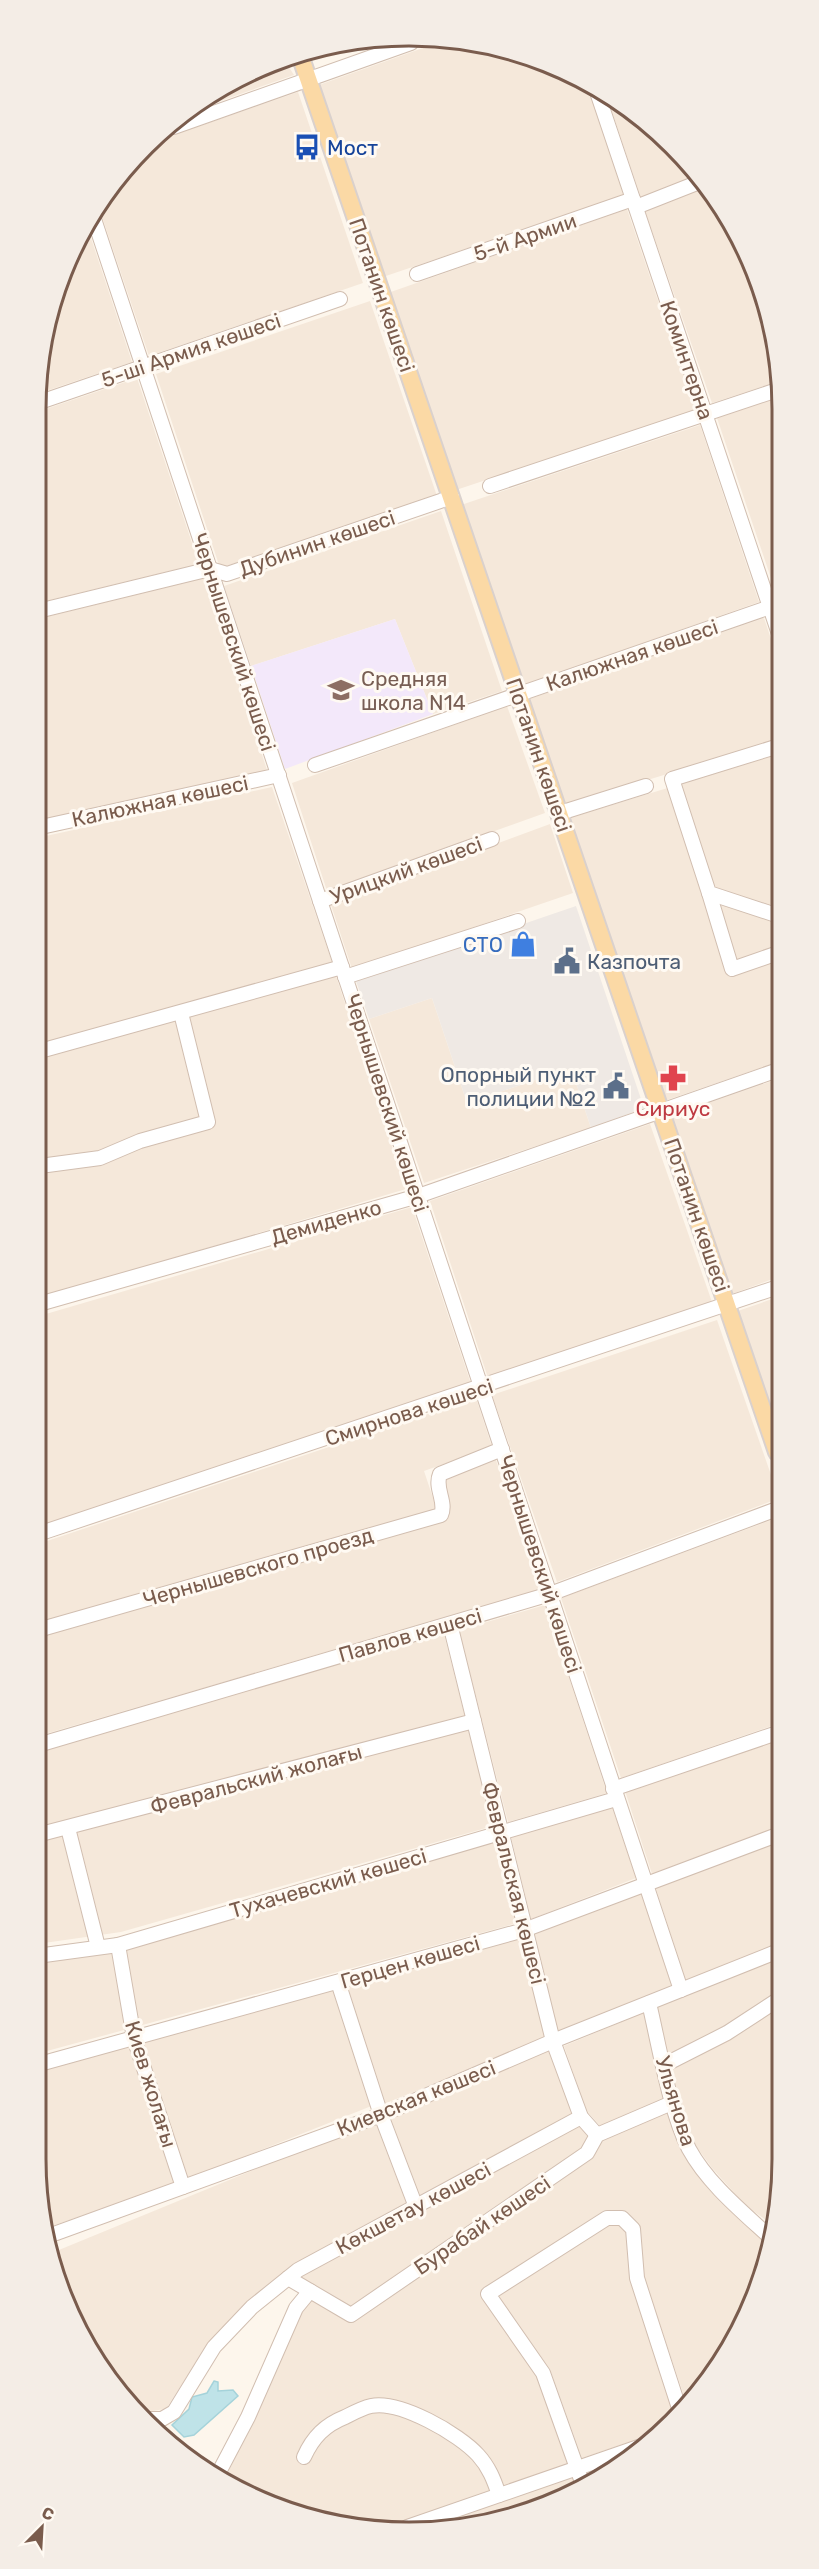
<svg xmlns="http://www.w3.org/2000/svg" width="819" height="2569" viewBox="0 0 819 2569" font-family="Rubik,sans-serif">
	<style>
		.residential { fill: #f5e8da }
		.industrial { fill: #efe9e4 }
		.education { fill: #f3e8fa }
		.water { fill: #bfe3e8; stroke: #a5d3da; stroke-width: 1.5 }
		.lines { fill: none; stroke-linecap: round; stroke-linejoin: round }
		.minor-casing { stroke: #d1beb0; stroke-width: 16 }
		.major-casing { stroke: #dad1cd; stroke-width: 20 }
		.minor { stroke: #fff; stroke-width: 14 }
		.major { stroke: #fbd9a5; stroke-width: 16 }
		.labels { text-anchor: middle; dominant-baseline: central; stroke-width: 6; stroke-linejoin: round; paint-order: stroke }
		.transit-label { font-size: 21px; fill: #164399; stroke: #fffaf3; text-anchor: start }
		.street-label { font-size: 21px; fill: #7a5c4d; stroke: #fffaf3 }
		.education-label { font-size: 21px; fill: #785e54; stroke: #fffaf3; text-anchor: start }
		.shop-label { font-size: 21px; fill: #366cbe; stroke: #fffaf3; text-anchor: end }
		.service-label { font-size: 21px; fill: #4e5e75; stroke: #fffaf3; text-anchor: start }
		.health-label { font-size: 21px; fill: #be3a42; stroke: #fffaf3 }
		.rim { fill: none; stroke: #7a5c4d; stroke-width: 3 }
	</style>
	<rect width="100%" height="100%" fill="#fdf6ec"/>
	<g class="residential">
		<polygon points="437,43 483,43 586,82 624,195 383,277 316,86"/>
		<polygon points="287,64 294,75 189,112 202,99"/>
		<polygon points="298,92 363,283 149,356 98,205 99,202 162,139"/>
		<polygon points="606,94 690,163 699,176 641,198"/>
		<polygon points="706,187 745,245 780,360 780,381 712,403 645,211"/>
		<polygon points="627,209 695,410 456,490 388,293"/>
		<polygon points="88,229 132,362 43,392 43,336"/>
		<polygon points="370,301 437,496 220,568 156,374"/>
		<polygon points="137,378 199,564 42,602 43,410"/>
		<polygon points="780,397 779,595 777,596 717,418"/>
		<polygon points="700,425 759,602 522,686 461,505"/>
		<polygon points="441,511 502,691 433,714 395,619 251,666 224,586"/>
		<polygon points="204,578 268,773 41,821 42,618"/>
		<polygon points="764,618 779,663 779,740 562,806 526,700"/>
		<polygon points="507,706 545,813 327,891 292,783"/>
		<polygon points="779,754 778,1062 664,1101 566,819"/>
		<polygon points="272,787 332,962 40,1045 41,837"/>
		<polygon points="550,824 573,893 352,969 331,905"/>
		<polygon points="336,976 406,1189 39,1298 40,1058"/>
		<polygon points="432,998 467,1103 571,1068 591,1128 424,1183 369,1019"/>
		<polygon points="778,1079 778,1277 729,1295 668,1117"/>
		<polygon points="650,1124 712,1302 488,1378 430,1201"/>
		<polygon points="412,1207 471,1384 39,1527 39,1316"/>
		<polygon points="778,1297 777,1435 735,1312"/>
		<polygon points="717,1320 777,1492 777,1499 557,1582 492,1395"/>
		<polygon points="476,1398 492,1447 424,1471 437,1510 38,1624 38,1544"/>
		<polygon points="495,1457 539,1590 38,1736 38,1636 445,1519 442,1484 446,1475"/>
		<polygon points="777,1518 777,1724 621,1778 561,1598"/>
		<polygon points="545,1605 607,1793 508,1822 459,1630"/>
		<polygon points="444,1634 465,1717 37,1829 38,1750"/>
		<polygon points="468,1729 493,1826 121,1932 37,1944 37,1841"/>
		<polygon points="777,1738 777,1827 652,1874 625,1791"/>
		<polygon points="612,1807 636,1878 531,1919 511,1837"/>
		<polygon points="777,1839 776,1945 686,1981 655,1886"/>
		<polygon points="496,1842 517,1923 36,2054 37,1960 124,1947"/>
		<polygon points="641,1891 672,1987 558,2031 532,1934"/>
		<polygon points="521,1936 546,2038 384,2104 344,1986"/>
		<polygon points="776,1959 776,2227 746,2206 712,2168 696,2146 678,2101 655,2007"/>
		<polygon points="335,1987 374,2105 188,2179 140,2041"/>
		<polygon points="645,2012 666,2098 601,2127 586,2110 564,2046"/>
		<polygon points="131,2043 177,2183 49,2227 36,2159 36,2069"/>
		<polygon points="550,2048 573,2114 294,2265 240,2309 200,2356 166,2409 151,2411 125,2400 64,2302 54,2252"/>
		<polygon points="669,2109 738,2216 770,2246 720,2367 686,2402 644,2277 640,2226 631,2216 605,2210 481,2292 538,2377 570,2465 387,2528 361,2530 244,2494 225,2480 298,2313 312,2295 356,2320 601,2138"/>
		<polygon points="579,2124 591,2136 584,2149 350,2309 297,2278"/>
		<polygon points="619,2223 627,2231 631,2278 674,2413 653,2434 582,2458 550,2369 497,2295 605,2225"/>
		<polygon points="573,2476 578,2488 506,2520 431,2525"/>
	</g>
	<polygon class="industrial" points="576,906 644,1108 591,1128 571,1068 467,1103 432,998 369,1019 356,981"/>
	<polygon class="education" points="395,619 433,714 285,769 251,666"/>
	<polygon class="water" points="214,2381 218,2382 218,2391 233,2390 238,2396 194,2435 184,2437 172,2425 189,2409 192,2397 207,2393"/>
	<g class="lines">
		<g class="minor-casing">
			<g id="minor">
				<polyline points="595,86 779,634"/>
				<polyline points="174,127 411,43"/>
				<polyline points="636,207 702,181"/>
				<polyline points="93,216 681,1990"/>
				<polyline points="417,274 633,199"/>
				<polyline points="43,401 340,299"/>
				<polyline points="490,486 780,389"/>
				<polyline points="42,610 210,569 227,574 452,497"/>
				<polyline points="315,765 779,604"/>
				<polyline points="560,813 646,786"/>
				<polyline points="41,827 279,775"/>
				<polyline points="709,893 732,969 778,953"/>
				<polyline points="320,901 492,839"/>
				<polyline points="779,916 709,893 672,779 779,746"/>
				<polyline points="345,977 518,921"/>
				<polyline points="40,1051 342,967"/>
				<polyline points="40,1166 100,1158 140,1141 208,1122 181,1013"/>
				<polyline points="39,1304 418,1196 778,1070"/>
				<polyline points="38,1534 778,1287"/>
				<polyline points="450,1624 553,2041 581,2117 597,2135"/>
				<path d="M 38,1630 L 441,1515 C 447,1502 434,1488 440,1474 L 502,1449"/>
				<polyline points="38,1745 550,1594 777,1509"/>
				<polyline points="613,1789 777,1733"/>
				<polyline points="68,1828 98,1947"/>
				<polyline points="37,1835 474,1721"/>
				<polyline points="118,1945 134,2038 183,2187"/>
				<polyline points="37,1956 118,1945 616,1799"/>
				<polyline points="338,1982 381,2115 416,2207"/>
				<path d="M 649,2003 C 659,2045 670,2112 689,2149 C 708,2184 744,2213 773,2240"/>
				<polyline points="36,2065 524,1930 777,1835"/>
				<polyline points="664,2065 727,2033 776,2001"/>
				<polyline points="51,2235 381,2115 553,2041 776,1952"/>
				<polyline points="288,2278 351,2315 587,2153 597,2135 674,2102"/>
				<polyline points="146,2419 162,2419 174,2412 214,2347 252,2307 298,2270 581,2117"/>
				<path d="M 304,2457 C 313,2437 325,2425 345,2417 C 353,2413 362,2408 371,2406 C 400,2400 459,2434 478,2455 C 489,2467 494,2480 499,2495"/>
				<polyline points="218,2474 248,2417 296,2308 310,2291"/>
				<polyline points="583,2485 543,2373 488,2294 607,2218 622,2218 633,2229 637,2278 679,2408"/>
				<polyline points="407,2527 641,2446"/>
			</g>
		</g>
		<g class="major-casing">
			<polyline id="major" points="301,58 777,1452"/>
		</g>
		<use href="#minor" class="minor"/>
		<use href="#major" class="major"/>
	</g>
	<defs>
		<g id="bus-bare" transform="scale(2.07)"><path d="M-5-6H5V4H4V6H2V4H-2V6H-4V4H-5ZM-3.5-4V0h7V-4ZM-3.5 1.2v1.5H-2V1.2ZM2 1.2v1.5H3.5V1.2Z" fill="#1a4fb4" stroke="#fffaf3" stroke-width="2.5" paint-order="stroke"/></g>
		<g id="school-bare" transform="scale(2.07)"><path d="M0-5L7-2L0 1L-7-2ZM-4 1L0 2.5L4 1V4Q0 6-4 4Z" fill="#8d6e63" stroke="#fffaf3" stroke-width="2.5" paint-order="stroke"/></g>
		<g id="shop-bare" transform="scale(2.07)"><path d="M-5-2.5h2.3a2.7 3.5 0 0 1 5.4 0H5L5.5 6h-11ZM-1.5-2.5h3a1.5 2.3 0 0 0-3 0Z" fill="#3f7fe0" stroke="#fffaf3" stroke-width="2.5" paint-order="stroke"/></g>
		<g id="civic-bare" transform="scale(2.07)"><path d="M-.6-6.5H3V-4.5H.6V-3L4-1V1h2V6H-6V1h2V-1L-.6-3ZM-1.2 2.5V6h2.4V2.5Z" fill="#5c6f8a" stroke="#fffaf3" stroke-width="2.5" paint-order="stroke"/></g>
		<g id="pharmacy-bare" transform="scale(2.07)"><path d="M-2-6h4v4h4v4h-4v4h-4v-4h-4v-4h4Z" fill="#e0444e" stroke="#fffaf3" stroke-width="2.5" paint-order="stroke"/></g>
	</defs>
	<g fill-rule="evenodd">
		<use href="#bus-bare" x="307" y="147"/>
		<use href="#school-bare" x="341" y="690"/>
		<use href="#shop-bare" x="523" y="944"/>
		<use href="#civic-bare" x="567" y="961"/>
		<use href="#pharmacy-bare" x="673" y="1078"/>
		<use href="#civic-bare" x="616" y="1086"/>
	</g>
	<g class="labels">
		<g class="transit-label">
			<text x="327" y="147">Мост</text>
		</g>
		<g class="street-label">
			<text transform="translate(525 237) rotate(-19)">5-й Армии</text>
			<text transform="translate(382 295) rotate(71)">Потанин көшесі</text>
			<text transform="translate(191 350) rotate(-19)">5-ші Армия көшесі</text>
			<text transform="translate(687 360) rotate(71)">Коминтерна</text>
			<text transform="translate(317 543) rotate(-19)">Дубинин көшесі</text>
			<text transform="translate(234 642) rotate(72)">Чернышевский көшесі</text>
			<text transform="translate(632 655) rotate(-19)">Калюжная көшесі</text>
			<text transform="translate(539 755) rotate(71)">Потанин көшесі</text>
			<text transform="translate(160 801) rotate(-12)">Калюжная көшесі</text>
			<text transform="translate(406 870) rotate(-20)">Урицкий көшесі</text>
			<text transform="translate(387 1103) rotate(72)">Чернышевский көшесі</text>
			<text transform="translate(697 1215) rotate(71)">Потанин көшесі</text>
			<text transform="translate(326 1222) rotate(-16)">Демиденко</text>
			<text transform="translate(409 1412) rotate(-18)">Смирнова көшесі</text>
			<text transform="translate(540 1564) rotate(72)">Чернышевский көшесі</text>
			<text transform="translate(258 1567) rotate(-16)">Чернышевского проезд</text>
			<text transform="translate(410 1635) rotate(-16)">Павлов көшесі</text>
			<text transform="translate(256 1779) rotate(-15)">Февральский жолағы</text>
			<text transform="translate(328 1883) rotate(-16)">Тухачевский көшесі</text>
			<text transform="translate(514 1883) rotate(76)">Февральская көшесі</text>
			<text transform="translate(410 1962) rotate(-16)">Герцен көшесі</text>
			<text transform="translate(151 2084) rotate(73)">Киев жолағы</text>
			<text transform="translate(416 2098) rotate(-22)">Киевская көшесі</text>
			<text transform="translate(676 2101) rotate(73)">Ульянова</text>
			<text transform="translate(413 2208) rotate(-28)">Көкшетау көшесі</text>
			<text transform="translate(482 2225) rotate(-34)">Бурабай көшесі</text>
		</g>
		<g class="education-label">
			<text x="361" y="678">Средняя<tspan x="361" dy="24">школа N14</tspan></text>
		</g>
		<g class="shop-label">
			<text x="503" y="944">СТО</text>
		</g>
		<g class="service-label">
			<text x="587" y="961">Казпочта</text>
			<text x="596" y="1074" text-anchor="end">Опорный пункт<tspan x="596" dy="24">полиции №2</tspan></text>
		</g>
		<g class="health-label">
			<text x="673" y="1108">Сириус</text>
		</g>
	</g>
	<path d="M0 0H819V2569H0ZM409 46H409A363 363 0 0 1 772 409V2159A363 363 0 0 1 409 2522H409A363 363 0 0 1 46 2159V409A363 363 0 0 1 409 46Z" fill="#f4ede6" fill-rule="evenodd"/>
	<path class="rim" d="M409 46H409A363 363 0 0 1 772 409V2159A363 363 0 0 1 409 2522H409A363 363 0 0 1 46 2159V409A363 363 0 0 1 409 46Z"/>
	<g transform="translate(42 2527) rotate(24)" stroke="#fffaf3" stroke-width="4.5" paint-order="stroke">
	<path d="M0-4.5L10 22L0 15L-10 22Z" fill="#7a5c4d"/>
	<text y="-9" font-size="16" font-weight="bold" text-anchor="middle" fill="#7a5c4d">С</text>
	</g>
</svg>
